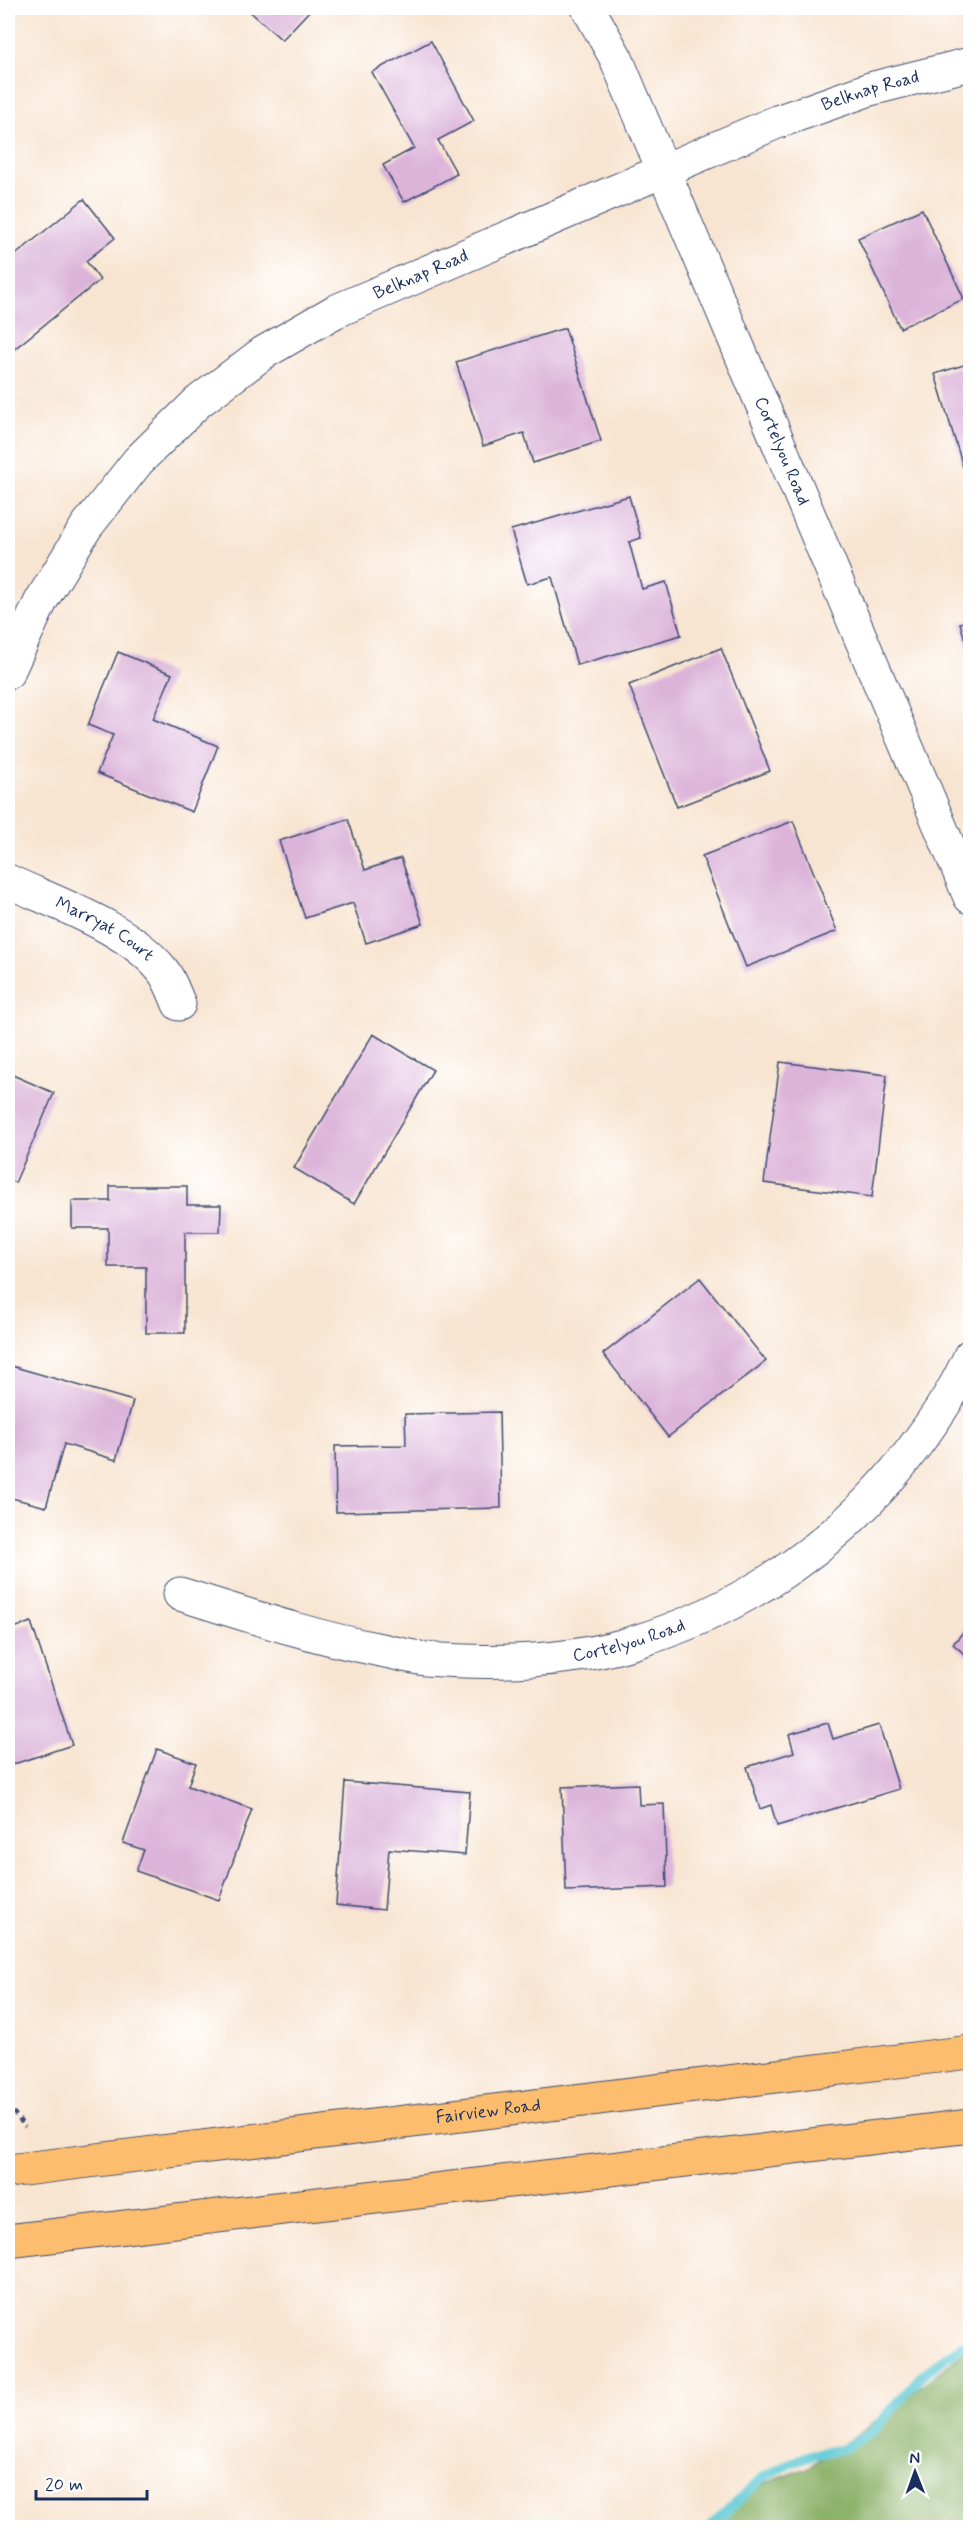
<svg xmlns="http://www.w3.org/2000/svg" width="978" height="2535" viewBox="0 0 978 2535" font-family="Mynerve,sans-serif">
	<style>
		.forest { fill: #8ab167; stroke: #527062; stroke-width: 1.5 }
		.lines { fill: none; stroke-linecap: round; stroke-linejoin: round }
		.stream { stroke: #5dc9d5; stroke-width: 10 }
		.building { fill: #dcb4da }
		.minor-casing { stroke: #3c4a6f; stroke-width: 35 }
		.major-casing { stroke: #3c4a6f; stroke-width: 35 }
		.path { stroke: #3c4a6f; stroke-width: 4; stroke-dasharray: 4.5 4.5; stroke-linecap: butt }
		.minor { stroke: #fff; stroke-width: 33 }
		.major { stroke: #fcbd6e; stroke-width: 33 }
		.labels { text-anchor: middle; dominant-baseline: central; stroke-width: 4.5; stroke-linejoin: round; paint-order: stroke }
		.street-label { font-size: 18px; fill: #1b2f5e; stroke: #fff }
	</style>
	<rect width="100%" height="100%" fill="#fff"/>
	<filter id="ink" filterUnits="userSpaceOnUse"><feTurbulence type="fractalNoise" baseFrequency=".0167" numOctaves="2"/><feDisplacementMap in="SourceGraphic" scale="12" xChannelSelector="R" yChannelSelector="G"/><feConvolveMatrix kernelMatrix="1 2 1 2 8 2 1 2 1" color-interpolation-filters="sRGB"/></filter>
	<filter id="wash" filterUnits="userSpaceOnUse"><feTurbulence type="fractalNoise" baseFrequency=".008" numOctaves="4" result="noise"/><feDisplacementMap in="SourceGraphic" scale="24" xChannelSelector="R" yChannelSelector="G"/><feGaussianBlur stdDeviation="1.35" result="paint"/><feColorMatrix in="noise" values="0 0 0 0 0 0 0 0 0 0 0 0 0 0 0 0 0 1.4 0 .05"/><feComposite in="paint" operator="in"/></filter>
	<g filter="url(#wash)">
		<rect width="100%" height="100%" fill="#f8e5d1"/>
		<polygon class="forest" points="970,2348 970,2527 710,2527 758,2486 807,2468 860,2433"/>
		<g class="lines">
			<polyline class="stream" points="708,2528 764,2477 803,2457 845,2448 873,2431 922,2375 970,2340"/>
		</g>
		<g id="blocks">
			<g class="building">
				<polygon points="246,8 312,8 282,40"/>
				<polygon points="431,41 474,121 438,140 457,174 404,202 383,165 414,148 372,72"/>
				<polygon points="84,199 115,238 86,261 100,280 8,354 8,261"/>
				<polygon points="922,209 964,299 900,328 858,238"/>
				<polygon points="565,328 601,441 533,463 524,433 483,446 456,362"/>
				<polygon points="970,363 970,490 935,374"/>
				<polygon points="629,496 641,538 629,542 642,589 666,582 681,635 577,665 552,577 527,584 511,530"/>
				<polygon points="970,535 970,556 964,537"/>
				<polygon points="970,620 970,657 960,623"/>
				<polygon points="721,648 770,771 677,807 629,685"/>
				<polygon points="118,652 172,674 153,719 218,746 192,812 97,773 113,735 88,725"/>
				<polygon points="348,819 365,870 401,858 423,924 366,943 353,903 305,918 279,841"/>
				<polygon points="793,821 837,931 746,967 702,856"/>
				<polygon points="373,1034 433,1070 354,1204 294,1168"/>
				<polygon points="780,1062 887,1075 872,1197 764,1183"/>
				<polygon points="8,1073 54,1093 15,1183 8,1179"/>
				<polygon points="110,1186 187,1186 187,1205 221,1205 220,1232 185,1232 185,1333 146,1333 146,1267 108,1267 108,1228 72,1228 72,1201 110,1201"/>
				<polygon points="700,1278 766,1361 668,1437 603,1354"/>
				<polygon points="8,1365 133,1401 116,1460 64,1444 46,1507 8,1497"/>
				<polygon points="499,1412 501,1508 336,1512 335,1446 406,1445 405,1414"/>
				<polygon points="31,1622 72,1745 8,1766 8,1630"/>
				<polygon points="970,1624 970,1659 953,1644"/>
				<polygon points="828,1723 833,1739 879,1725 899,1789 777,1826 771,1805 760,1809 747,1767 794,1752 789,1734"/>
				<polygon points="157,1749 196,1763 188,1786 252,1809 219,1900 136,1871 144,1850 123,1843"/>
				<polygon points="345,1782 470,1792 465,1855 389,1849 384,1910 336,1905"/>
				<polygon points="638,1784 639,1805 664,1804 667,1887 566,1891 562,1787"/>
			</g>
		</g>
	</g>
	<g filter="url(#ink)">
		<use href="#blocks" fill-opacity="0" stroke="#3c4a6f" stroke-width="1.5"/>
		<g class="lines">
			<g class="minor-casing">
				<g id="minor">
					<path id="s1" d="M 588,8 L 616,58 L 970,897"/>
					<path id="s2" d="M 8,672 L 41,601 L 86,527 L 138,461 L 198,402 L 263,353 L 334,312 L 777,122 L 870,89 L 970,64"/>
					<path id="s3" d="M 8,881 C 57,904 128,927 163,971 C 170,980 174,993 179,1004"/>
					<path id="s4" d="M 180,1594 C 245,1614 309,1636 376,1649 C 392,1652 409,1657 426,1659 C 494,1664 566,1663 632,1643 C 748,1608 847,1540 918,1442 C 938,1415 957,1387 970,1356"/>
				</g>
			</g>
			<g class="major-casing">
				<g id="major">
					<path id="s5" d="M 8,2171 L 970,2052"/>
					<polyline points="8,2241 970,2126"/>
				</g>
			</g>
			<polyline class="path" points="8,2105 25,2127"/>
			<use href="#minor" class="minor"/>
			<use href="#major" class="major"/>
		</g>
	</g>
	<g class="labels">
		<g class="street-label">
			<text stroke="none"><textPath href="#s2" startOffset="1077">Belknap Road</textPath></text>
			<text stroke="none"><textPath href="#s2" startOffset="591">Belknap Road</textPath></text>
			<text stroke="none"><textPath href="#s1" startOffset="484">Cortelyou Road</textPath></text>
			<text stroke="none"><textPath href="#s3" startOffset="108">Marryat Court</textPath></text>
			<text stroke="none"><textPath href="#s4" startOffset="460">Cortelyou Road</textPath></text>
			<text stroke="none"><textPath href="#s5" startOffset="484">Fairview Road</textPath></text>
		</g>
	</g>
	<rect width="978" height="2535" fill="none" stroke="#fff" stroke-width="30"/>
	<g transform="translate(915 2472) rotate(359)" stroke="#ffffff" stroke-width="4.5" paint-order="stroke">
	<path d="M0-4.5L10 22L0 15L-10 22Z" fill="#1b2f5e"/>
	<text y="-9" font-size="16" font-weight="bold" text-anchor="middle" fill="#1b2f5e">N</text>
	</g>
	<path d="M36 2490v9h111v-9" fill="none" stroke="#1b2f5e" stroke-width="3"/>
	<text x="45" y="2490" font-size="18" fill="#1b2f5e" stroke="#ffffff" stroke-width="4.5" paint-order="stroke">20 m</text>
</svg>
